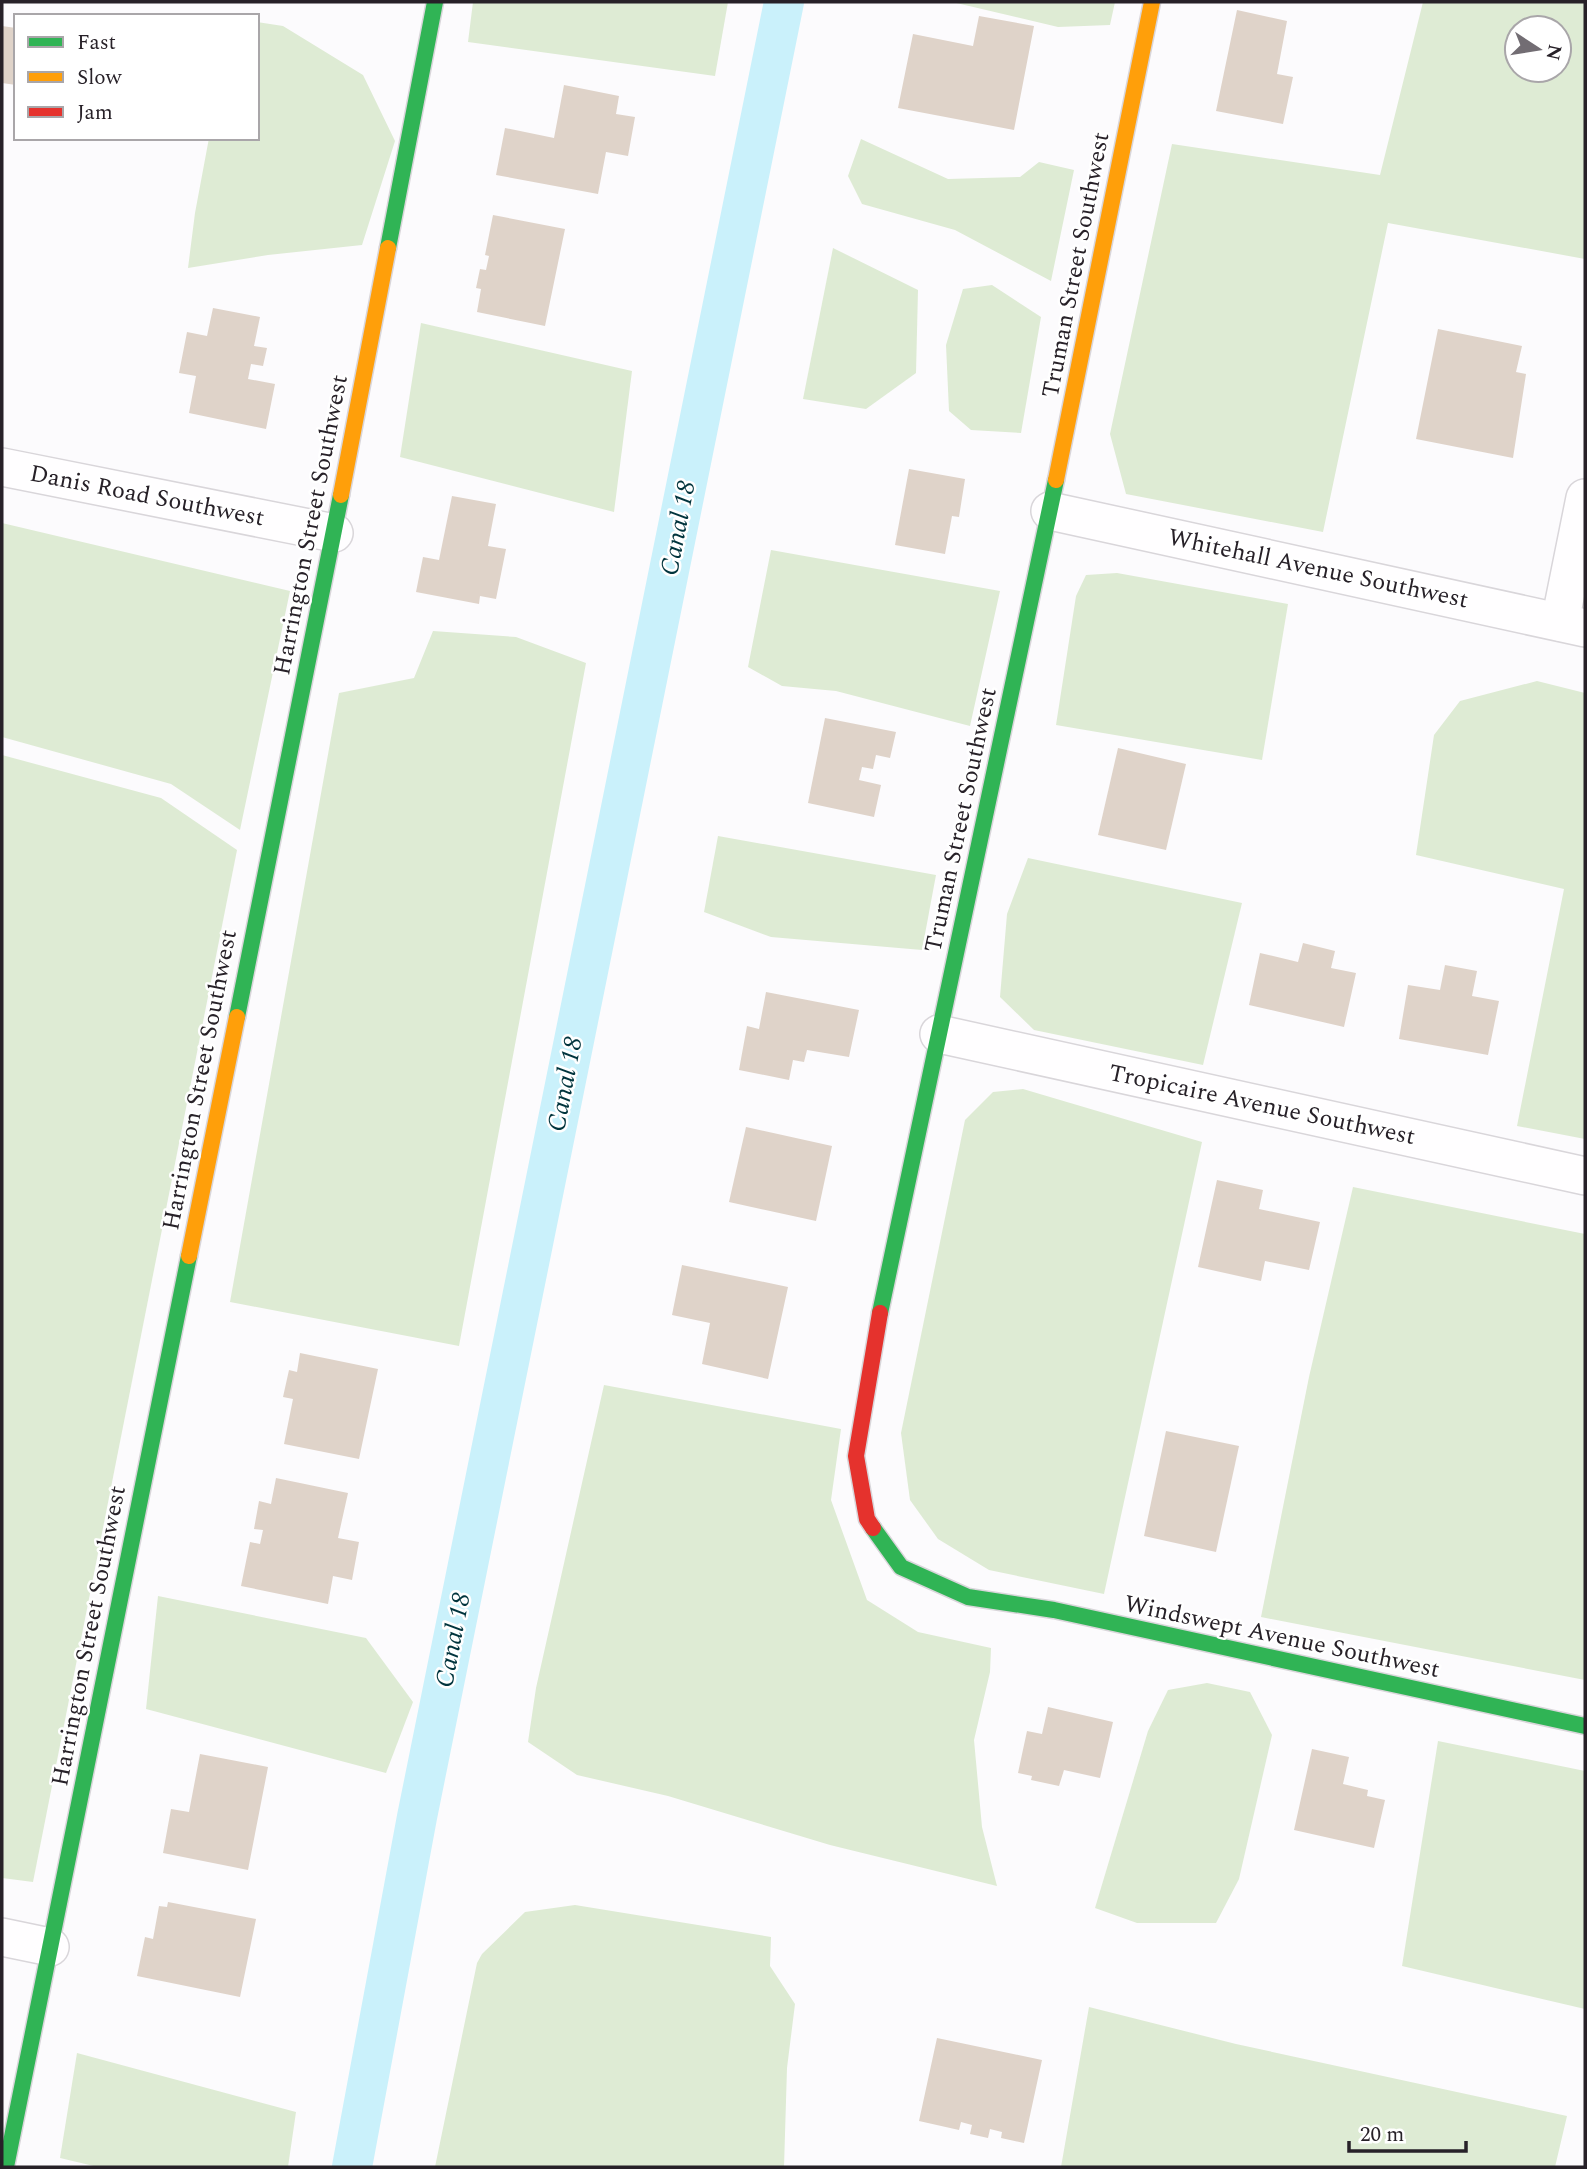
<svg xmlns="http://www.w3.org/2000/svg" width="1587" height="2169" viewBox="0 0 1587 2169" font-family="Spectral,serif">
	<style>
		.green { fill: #deebd4; fill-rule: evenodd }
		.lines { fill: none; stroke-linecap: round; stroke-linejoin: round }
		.canal { stroke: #caf1fb; stroke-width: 40 }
		.building { fill: #dfd3c9 }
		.street-casing { stroke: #d9d6da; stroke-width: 40 }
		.fast-casing { stroke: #d9d6da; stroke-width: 19 }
		.slow-casing { stroke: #d9d6da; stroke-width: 19 }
		.jam-casing { stroke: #d9d6da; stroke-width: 19 }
		.street { stroke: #fffeff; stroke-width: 37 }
		.fast { stroke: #30b455; stroke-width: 16 }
		.slow { stroke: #ff9f0a; stroke-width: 16 }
		.jam { stroke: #e5322d; stroke-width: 16 }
		.labels { text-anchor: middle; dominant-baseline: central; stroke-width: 5; stroke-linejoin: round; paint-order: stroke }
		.street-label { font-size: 24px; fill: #272128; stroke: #fff }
		.water-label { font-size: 26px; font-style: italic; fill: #00343d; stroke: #fff }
	</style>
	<rect width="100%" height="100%" fill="#fcfbfd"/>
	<g class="green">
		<polygon points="473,2 728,2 715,76 468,42"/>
		<polygon points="952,2 1115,2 1110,25 1058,27"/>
		<path d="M 1423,2 L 1585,2 L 1585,259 L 1388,223 L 1323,532 L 1126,494 L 1110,434 L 1172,144 L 1380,175 ZM 1517,28 L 1559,28 L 1559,70 L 1517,70 Z"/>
		<polygon points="257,22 283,26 363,75 395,141 362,245 268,255 188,268 195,213 209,138 257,138"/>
		<polygon points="861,139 948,179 1020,177 1039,162 1074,170 1051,281 955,230 862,204 848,176"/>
		<polygon points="833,248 918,290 916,373 866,409 803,399"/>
		<polygon points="992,285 1041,317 1021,433 971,430 949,411 946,345 963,289"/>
		<polygon points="421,323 632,371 614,512 400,457"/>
		<polygon points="2,523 290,591 240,830 171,784 2,737"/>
		<polygon points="771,550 1000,591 970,726 836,691 782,686 748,667"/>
		<polygon points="1117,573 1288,604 1262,760 1056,725 1076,596 1086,575"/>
		<polygon points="433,631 516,637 586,663 459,1346 230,1302 339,693 414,678"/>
		<polygon points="1537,681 1585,693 1585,1139 1517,1126 1564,889 1416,855 1434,735 1460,701"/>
		<polygon points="2,755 161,798 237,850 33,1882 2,1878"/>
		<polygon points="718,836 936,875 922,950 771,937 704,912"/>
		<polygon points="1028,858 1242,903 1203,1065 1034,1030 1000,997 1007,914"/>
		<polygon points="1023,1089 1202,1142 1104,1594 989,1570 938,1539 910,1500 901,1433 965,1120 993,1092"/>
		<polygon points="1353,1187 1585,1234 1585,1680 1261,1617 1309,1377"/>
		<polygon points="604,1385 841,1429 831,1500 867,1600 918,1632 991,1648 990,1672 974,1740 982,1827 997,1886 830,1845 668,1796 577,1775 528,1742 536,1688"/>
		<polygon points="158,1596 366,1638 413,1702 386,1773 146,1709"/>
		<polygon points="1207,1683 1250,1692 1272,1735 1239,1879 1216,1923 1137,1923 1095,1908 1148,1731 1168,1690"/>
		<polygon points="1438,1741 1585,1771 1585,2009 1402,1966"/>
		<polygon points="575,1905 771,1937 770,1966 795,2004 787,2068 784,2167 435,2167 477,1963 482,1954 525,1912"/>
		<polygon points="1089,2007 1236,2044 1567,2116 1555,2167 1061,2167"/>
		<polygon points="77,2053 296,2112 288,2167 98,2167 60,2158"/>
	</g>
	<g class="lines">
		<polyline class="canal" points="352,2167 417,1817 784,2"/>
	</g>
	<g class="building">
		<polygon points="1237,10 1287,21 1277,74 1293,77 1283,124 1216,111"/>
		<polygon points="979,16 1034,26 1014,130 898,108 913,34 973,46"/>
		<polygon points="2,26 16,28 16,85 2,83"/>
		<polygon points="564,85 619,96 616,114 635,117 628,156 606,152 598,194 496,175 505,128 554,138"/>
		<polygon points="493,215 565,229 545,326 477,312 481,289 476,288 480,269 486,270 489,256 485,255"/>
		<polygon points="213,308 260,317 254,346 267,348 263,366 251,364 248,379 275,384 266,429 189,413 196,376 179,373 187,332 207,336"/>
		<polygon points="1438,329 1522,346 1516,372 1526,374 1513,458 1416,439"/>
		<polygon points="909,469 965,479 959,517 952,516 945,554 895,545"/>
		<polygon points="452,496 496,504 488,546 506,549 496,599 480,596 479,604 416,592 423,557 439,560"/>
		<polygon points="825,718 896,732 890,758 876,755 873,769 862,767 859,780 881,785 874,817 808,803"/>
		<polygon points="1118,748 1186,764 1166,850 1098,835"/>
		<polygon points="1303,943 1335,951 1331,968 1356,973 1344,1027 1249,1005 1260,953 1298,962"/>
		<polygon points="1445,965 1477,971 1472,996 1499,1001 1488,1055 1399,1039 1408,985 1440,990"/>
		<polygon points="766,992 859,1010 849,1057 807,1050 804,1062 793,1060 789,1080 739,1070 747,1026 759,1029"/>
		<polygon points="746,1127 832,1146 816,1221 729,1202"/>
		<polygon points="1217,1180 1263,1190 1259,1209 1320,1222 1309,1270 1265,1261 1261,1281 1198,1267"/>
		<polygon points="682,1265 788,1287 768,1379 702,1364 710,1323 672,1315"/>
		<polygon points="300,1353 378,1369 359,1459 284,1444 293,1399 283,1397 289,1370 297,1372"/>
		<polygon points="1166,1431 1239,1446 1216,1552 1144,1536"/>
		<polygon points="276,1478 348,1493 338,1538 359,1542 352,1580 333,1576 328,1604 241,1586 250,1542 260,1544 263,1530 254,1529 259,1501 271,1504"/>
		<polygon points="1048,1707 1113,1722 1100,1778 1064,1770 1059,1786 1031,1780 1032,1776 1018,1773 1027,1731 1042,1734"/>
		<polygon points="1312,1749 1349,1757 1343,1784 1368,1790 1367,1796 1385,1800 1374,1848 1294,1830"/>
		<polygon points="200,1754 268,1767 248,1870 163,1853 171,1809 189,1812"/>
		<polygon points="168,1902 256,1919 240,1997 137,1976 145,1937 153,1939 159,1906 167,1907"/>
		<polygon points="937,2038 1042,2060 1024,2143 1001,2138 1002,2132 990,2129 988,2138 970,2134 972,2125 961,2122 959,2130 919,2121"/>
	</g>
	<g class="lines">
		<g class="street-casing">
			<g id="street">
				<polyline points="2,467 334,533"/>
				<polyline points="1050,511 1585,628"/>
				<polyline points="1560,622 1585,498"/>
				<polyline points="939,1034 1585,1176"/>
				<polyline points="2,1937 50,1947"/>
			</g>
		</g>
		<g class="fast-casing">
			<g id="fast">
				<polyline points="388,248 435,2"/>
				<polyline points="237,1017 341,495"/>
				<polyline points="880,1313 1056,480"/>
				<polyline points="873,1528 901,1567 968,1597 1054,1610 1585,1726"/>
				<polyline points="6,2167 189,1256"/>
			</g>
		</g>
		<g class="slow-casing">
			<g id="slow">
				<polyline points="1056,480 1152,2"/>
				<polyline points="341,495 388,248"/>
				<polyline points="189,1256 237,1017"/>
			</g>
		</g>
		<g class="jam-casing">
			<polyline id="jam" points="873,1528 867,1519 856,1456 880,1313"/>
		</g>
		<use href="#street" class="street"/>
		<use href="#fast" class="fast"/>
		<use href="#slow" class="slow"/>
		<use href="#jam" class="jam"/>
	</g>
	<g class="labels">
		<g class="street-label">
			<text transform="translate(1076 265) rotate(-79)">Truman Street Southwest</text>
			<text transform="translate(147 496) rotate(11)">Danis Road Southwest</text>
			<text transform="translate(311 525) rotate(-79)">Harrington Street Southwest</text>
			<text transform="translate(1318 569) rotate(12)">Whitehall Avenue Southwest</text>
			<text transform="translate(961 820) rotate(-78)">Truman Street Southwest</text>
			<text transform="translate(200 1080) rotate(-79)">Harrington Street Southwest</text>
			<text transform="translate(1262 1105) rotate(12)">Tropicaire Avenue Southwest</text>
			<text transform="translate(89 1636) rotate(-79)">Harrington Street Southwest</text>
			<text transform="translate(1282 1637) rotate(12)">Windswept Avenue Southwest</text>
		</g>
		<g class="water-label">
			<text transform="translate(678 528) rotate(-79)">Canal 18</text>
			<text transform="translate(565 1084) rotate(-79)">Canal 18</text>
			<text transform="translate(453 1640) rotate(-79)">Canal 18</text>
		</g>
	</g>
	<rect width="1587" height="2169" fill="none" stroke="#272128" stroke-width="7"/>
	<rect x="14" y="14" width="245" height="126" fill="#ffffff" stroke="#a9a6a9" stroke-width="2"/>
	<rect x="28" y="37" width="35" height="10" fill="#30b455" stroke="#a9a6a9" stroke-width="2"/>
	<text x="77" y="49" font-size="21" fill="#272128">Fast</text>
	<rect x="28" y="72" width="35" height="10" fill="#ff9f0a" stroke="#a9a6a9" stroke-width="2"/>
	<text x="77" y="84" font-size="21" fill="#272128">Slow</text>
	<rect x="28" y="107" width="35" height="10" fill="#e5322d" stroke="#a9a6a9" stroke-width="2"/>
	<text x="77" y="119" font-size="21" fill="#272128">Jam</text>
	<g transform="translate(1538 49) rotate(102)"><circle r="33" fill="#ffffff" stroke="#a9a6a9" stroke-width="2"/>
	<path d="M0-5L12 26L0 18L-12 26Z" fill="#726d73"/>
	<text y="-10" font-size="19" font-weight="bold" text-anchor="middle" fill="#272128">N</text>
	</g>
	<path d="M1349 2141v10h117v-10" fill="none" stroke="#272128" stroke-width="3.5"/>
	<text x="1360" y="2141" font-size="21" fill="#272128" stroke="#ffffff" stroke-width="5" paint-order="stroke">20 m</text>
</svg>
